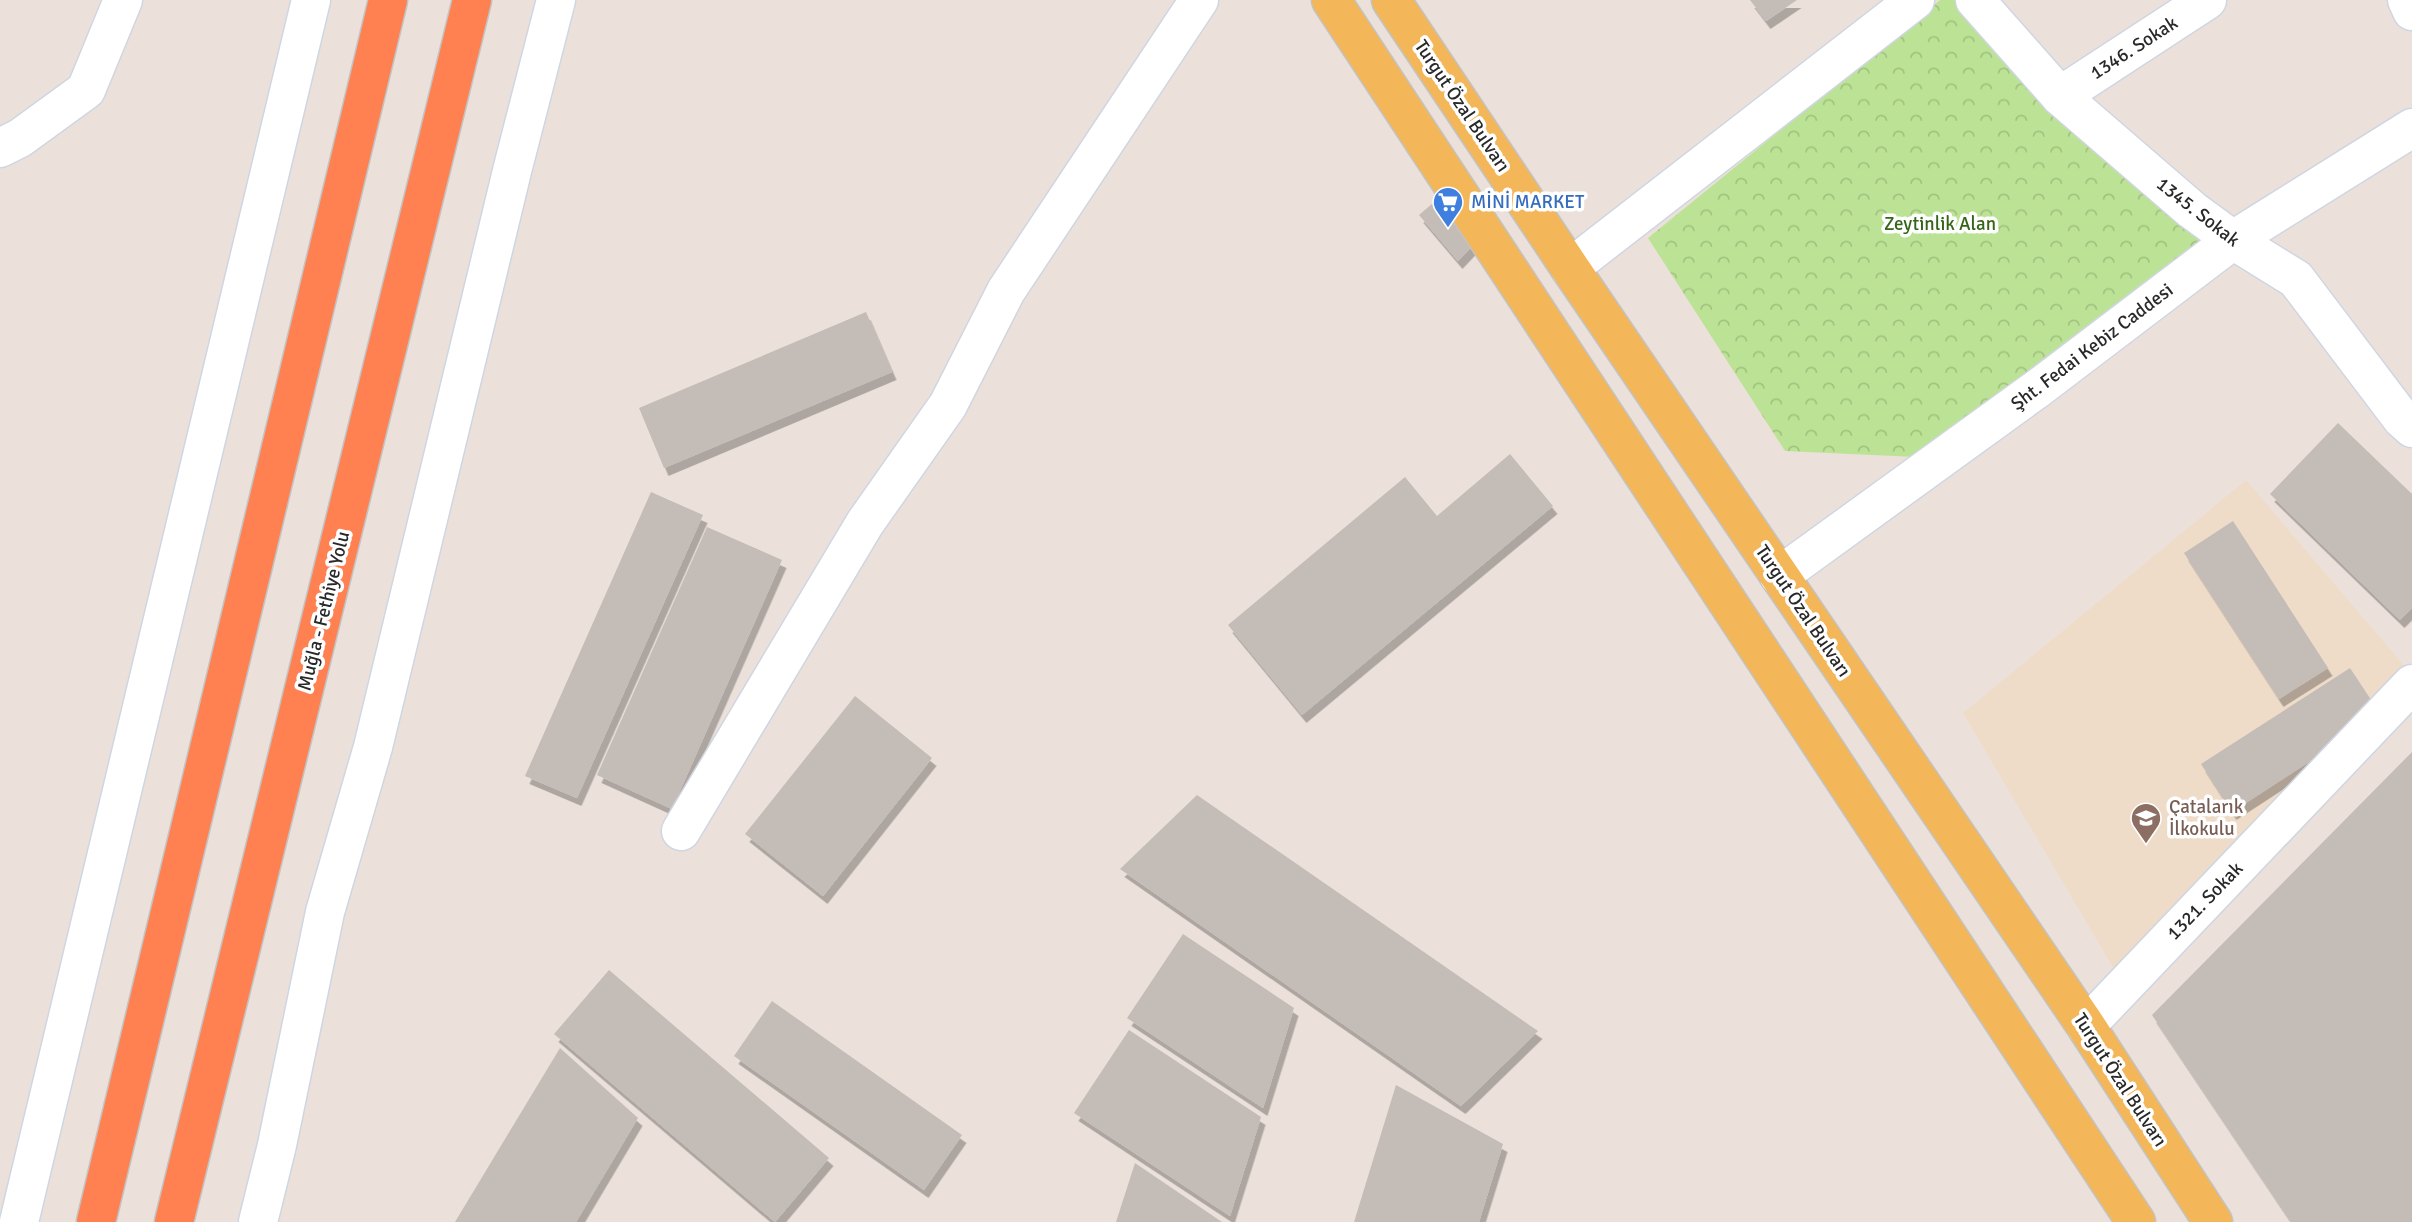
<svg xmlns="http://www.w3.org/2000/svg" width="2412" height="1222" viewBox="0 0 2412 1222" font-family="Signika,sans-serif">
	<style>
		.education { fill: #eedcc9 }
		.forest { fill: url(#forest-crowns) }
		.building { fill: #c4bcb6; filter: url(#shadow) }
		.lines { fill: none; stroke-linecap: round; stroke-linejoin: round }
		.minor-casing { stroke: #cfd6e2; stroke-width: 41 }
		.major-casing { stroke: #c3c3c3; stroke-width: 41 }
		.highway-casing { stroke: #c3c3c3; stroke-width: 41 }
		.minor { stroke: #fff; stroke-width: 38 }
		.major { stroke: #f3b658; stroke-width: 38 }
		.highway { stroke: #ff8151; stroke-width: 38 }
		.labels { text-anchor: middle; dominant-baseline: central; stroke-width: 7; stroke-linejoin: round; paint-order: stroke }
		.street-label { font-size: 19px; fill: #292929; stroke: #fff }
		.shop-label { font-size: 19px; fill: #366cbe; stroke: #fff; text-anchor: start }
		.park-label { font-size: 19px; fill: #356618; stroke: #fff }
		.education-label { font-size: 19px; fill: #785e54; stroke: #fff; text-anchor: start }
	</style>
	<defs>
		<pattern id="forest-crowns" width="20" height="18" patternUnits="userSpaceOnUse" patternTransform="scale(1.75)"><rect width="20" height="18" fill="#bce395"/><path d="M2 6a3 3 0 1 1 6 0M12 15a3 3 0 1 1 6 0" fill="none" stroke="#a2c380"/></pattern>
		<filter id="shadow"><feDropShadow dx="4.5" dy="8" stdDeviation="0" flood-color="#0004"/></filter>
	</defs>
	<rect width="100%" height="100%" fill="#ebe1da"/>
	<polygon class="education" points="2246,480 2412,675 2118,976 1963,713"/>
	<polygon class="forest" points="1940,0 1958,0 2205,241 1916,457 1785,451 1648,238"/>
	<g class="building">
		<polygon points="1750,0 1797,0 1766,21"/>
		<polygon points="1440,197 1475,243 1458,261 1419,215"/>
		<polygon points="866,312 892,372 664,468 639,408"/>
		<polygon points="2338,423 2412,494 2412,608 2400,620 2270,494"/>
		<polygon points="1510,454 1553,506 1302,715 1228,625 1405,477 1437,516"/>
		<polygon points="651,492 703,515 577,798 525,776"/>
		<polygon points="2233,521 2328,668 2279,699 2184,553"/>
		<polygon points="707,527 782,560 672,809 597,775"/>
		<polygon points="2350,668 2381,715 2232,812 2201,764"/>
		<polygon points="855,696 932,758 823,896 745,834"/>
		<polygon points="2412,752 2412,1222 2291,1222 2152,1015"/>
		<polygon points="1197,795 1538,1031 1461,1106 1120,869"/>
		<polygon points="1183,934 1294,1008 1263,1108 1127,1018"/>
		<polygon points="609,970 829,1158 775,1222 554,1034"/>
		<polygon points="772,1001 962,1135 924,1190 734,1056"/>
		<polygon points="1129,1030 1261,1117 1230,1216 1074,1113"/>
		<polygon points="560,1048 638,1118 576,1222 455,1222"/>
		<polygon points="1396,1085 1503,1144 1479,1222 1354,1222"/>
		<polygon points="1135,1163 1222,1222 1116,1222"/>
	</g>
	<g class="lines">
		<g class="minor-casing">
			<g id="minor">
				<polyline points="1975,0 2060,96 2192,210 2233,240 2296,279 2402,419 2412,428"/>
				<polyline points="2407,0 2412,11"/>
				<polyline points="2060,96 2207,0"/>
				<polyline points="0,148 20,138 86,90 123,0"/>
				<polyline points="1570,268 1915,0"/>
				<polyline points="1779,576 2037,389 2233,240 2412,128"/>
				<polyline points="681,831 865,523 948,405 1006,291 1199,0"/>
				<polyline points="2086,1026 2412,684"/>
				<polyline points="19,1222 311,0"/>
				<polyline points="258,1222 277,1145 325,912 373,747 512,171 556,0"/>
			</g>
		</g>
		<g class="major-casing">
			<g id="major">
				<polyline points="1331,0 2136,1222"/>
				<polyline points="1391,0 1570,268 2086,1026 2213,1222"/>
			</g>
		</g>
		<g class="highway-casing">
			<g id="highway">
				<polyline points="96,1222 388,0"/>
				<polyline points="174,1222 472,0"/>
			</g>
		</g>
		<use href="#minor" class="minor"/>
		<use href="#major" class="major"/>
		<use href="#highway" class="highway"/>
	</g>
	<defs>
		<g id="supermarket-pin" transform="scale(1.575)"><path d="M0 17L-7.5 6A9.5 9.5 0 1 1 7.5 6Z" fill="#3f7fe0" stroke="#fff"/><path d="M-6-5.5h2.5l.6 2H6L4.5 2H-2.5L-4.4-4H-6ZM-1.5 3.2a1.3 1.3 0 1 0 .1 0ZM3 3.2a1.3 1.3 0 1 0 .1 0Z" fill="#fff"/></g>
		<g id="school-pin" transform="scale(1.575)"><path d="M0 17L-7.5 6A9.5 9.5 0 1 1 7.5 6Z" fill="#8d6e63" stroke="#fff"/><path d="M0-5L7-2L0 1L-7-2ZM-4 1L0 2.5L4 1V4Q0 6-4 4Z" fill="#fff"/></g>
	</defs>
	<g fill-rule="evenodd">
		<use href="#supermarket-pin" x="1448" y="202"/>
		<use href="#school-pin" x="2146" y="818"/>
	</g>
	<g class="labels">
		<g class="street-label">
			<text transform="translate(2134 48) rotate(-33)">1346. Sokak</text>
			<text transform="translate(1462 106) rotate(56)">Turgut Özal Bulvarı</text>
			<text transform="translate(2198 212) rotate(38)">1345. Sokak</text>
			<text transform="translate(2092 347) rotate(-37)">Şht. Fedai Kebiz Caddesi</text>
			<text transform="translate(324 611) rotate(-76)">Muğla - Fethiye Yolu</text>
			<text transform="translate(1803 611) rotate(56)">Turgut Özal Bulvarı</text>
			<text transform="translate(2205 901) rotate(-46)">1321. Sokak</text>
			<text transform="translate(2120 1080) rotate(57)">Turgut Özal Bulvarı</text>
		</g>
		<g class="shop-label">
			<text x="1471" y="202">MİNİ MARKET</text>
		</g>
		<g class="park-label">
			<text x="1940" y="224">Zeytinlik Alan</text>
		</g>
		<g class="education-label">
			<text x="2169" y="807">Çatalarık<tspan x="2169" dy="22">İlkokulu</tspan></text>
		</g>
	</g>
</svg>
